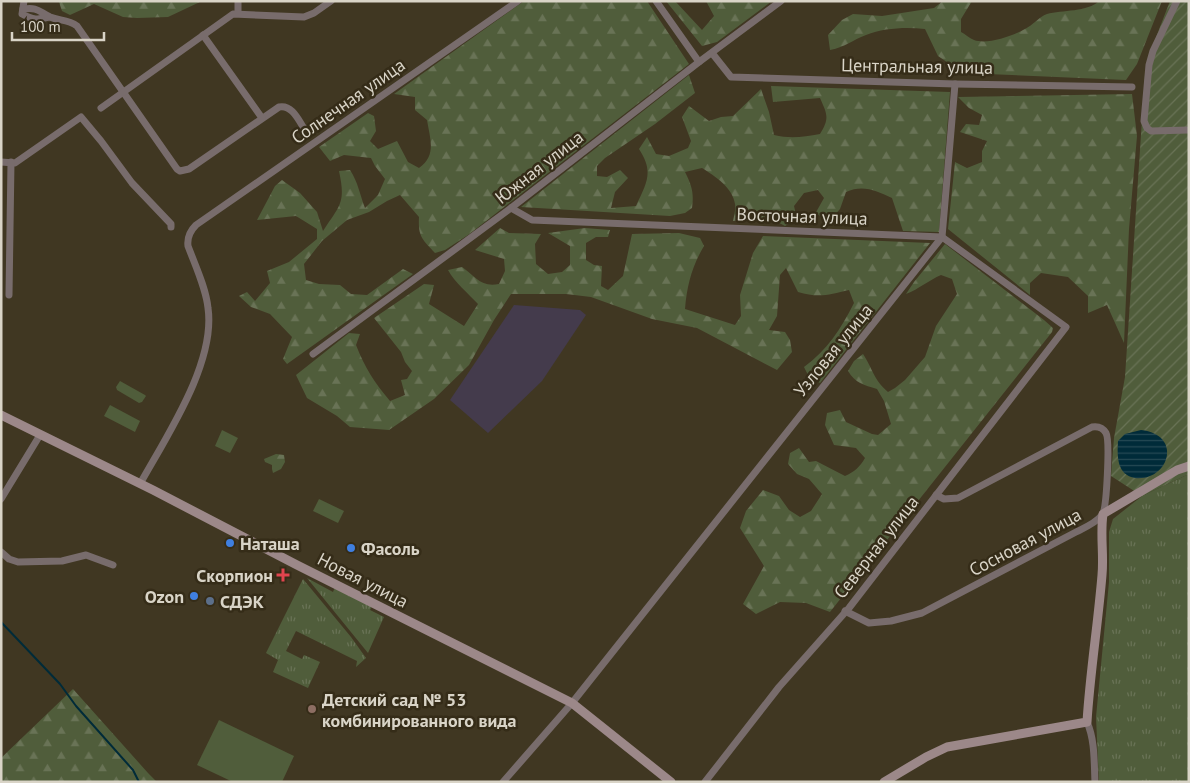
<svg xmlns="http://www.w3.org/2000/svg" width="1190" height="783" viewBox="0 0 1190 783" font-family="'PT Sans',sans-serif">
	<style>
		.industrial { fill: #443b4c }
		.grass { fill: url(#grass-tufts) }
		.forest { fill: url(#forest-firs) }
		.park { fill: #505d3b }
		.garden { fill: url(#garden-furrows) }
		.water { fill: url(#water-rules) }
		.lines { fill: none; stroke-linecap: round; stroke-linejoin: round }
		.stream { stroke: #002b39; stroke-width: 2 }
		.street { stroke: #786c6c; stroke-width: 7 }
		.secondary { stroke: #9c8889; stroke-width: 9 }
		.shop-dot { fill: #3f7fe0; stroke: #352c18; stroke-width: 2 }
		.health-dot { fill: #e0444e; stroke: #352c18; stroke-width: 2 }
		.service-dot { fill: #5c6f8a; stroke: #352c18; stroke-width: 2 }
		.education-dot { fill: #8d6e63; stroke: #352c18; stroke-width: 2 }
		.labels { text-anchor: middle; dominant-baseline: central; stroke-width: 5; stroke-linejoin: round; paint-order: stroke }
		.street-label { font-size: 18px; fill: #d9d4c7; stroke: #352c18 }
		.poi-label { font-size: 18px; font-weight: bold; fill: #d9d4c7; stroke: #352c18; text-anchor: start }
	</style>
	<defs>
		<pattern id="grass-tufts" width="24" height="20" patternUnits="userSpaceOnUse" patternTransform="scale(1.25)"><rect width="24" height="20" fill="#505d3b"/><path d="M3 7l-1-3M5 7V3M7 7l1-3M15 17l-1-3M17 17v-4M19 17l1-3" fill="none" stroke="#697356"/></pattern>
		<pattern id="forest-firs" width="22" height="20" patternUnits="userSpaceOnUse" patternTransform="scale(1.25)"><rect width="22" height="20" fill="#505d3b"/><path d="M5 1l3.5 6h-7zM16 11l3.5 6h-7z" fill="#697356"/></pattern>
		<pattern id="garden-furrows" width="10" height="10" patternUnits="userSpaceOnUse" patternTransform="scale(1.25)"><rect width="10" height="10" fill="#505d3b"/><path d="M-1 1l2-2M0 10L10 0M9 11l2-2" fill="none" stroke="#697356"/></pattern>
		<pattern id="water-rules" width="6" height="5" patternUnits="userSpaceOnUse" patternTransform="scale(1.25)"><rect width="6" height="5" fill="#002b39"/><path d="M0 2.5h6" fill="none" stroke="#254954"/></pattern>
	</defs>
	<rect width="100%" height="100%" fill="#403722"/>
	<polygon class="industrial" points="514,305 580,310 586,315 542,381 488,433 450,400"/>
	<g class="grass">
		<polygon points="1189,474 1189,782 1099,782 1096,717 1109,582 1109,532 1113,519 1142,496"/>
		<polygon points="307,578 333,592 335,587 372,606 370,610 384,617 368,653"/>
		<polygon points="303,579 351,637 366,658 356,667 357,661 296,631 286,651 302,659 304,655 320,662 308,688 273,672 278,660 266,653"/>
	</g>
	<g class="forest">
		<polygon points="60,1 202,1 168,17 137,18 123,17 94,4 70,15 62,11 59,2"/>
		<path d="M 524,1 L 647,1 L 689,64 L 468,235 L 445,250 L 435,253 C 422,239 418,237 419,217 L 400,195 L 387,201 L 369,212 L 347,220 L 322,241 L 304,264 L 306,280 L 319,284 L 340,285 L 351,294 L 367,295 L 403,269 L 413,274 L 287,364 L 283,359 L 292,337 L 270,314 L 251,307 L 239,296 L 247,292 L 255,301 L 270,283 L 267,271 L 289,262 L 317,239 L 317,229 L 296,216 L 257,220 L 275,186 L 282,180 L 300,193 L 317,212 L 323,231 C 340,205 346,203 339,171 L 350,170 C 358,182 360,195 365,208 L 378,195 L 385,179 L 375,166 L 371,158 L 344,155 L 330,161 L 319,147 L 368,113 L 374,116 L 376,131 L 370,141 L 378,149 L 397,141 L 408,162 L 419,168 C 437,155 430,139 427,120 L 415,110 L 415,97 L 394,94 Z"/>
		<polygon points="666,1 675,1 702,30 714,16 706,1 772,1 717,42 702,46"/>
		<path d="M 943,1 L 972,1 L 961,19 L 961,32 C 965,34 969,38 974,40 C 987,45 1013,36 1025,29 C 1033,25 1039,17 1047,14 C 1062,10 1088,12 1099,1 L 1162,1 L 1137,64 L 1126,80 L 963,73 L 938,56 L 925,29 C 905,27 884,28 866,35 C 852,40 846,47 830,50 L 828,35 L 842,20 L 853,14 L 882,16 L 934,8 Z"/>
		<path d="M 689,75 L 695,93 L 655,124 L 605,158 L 597,166 L 597,176 L 607,177 L 620,170 L 628,178 L 615,192 L 611,208 L 636,206 C 647,182 654,172 639,149 L 647,137 L 656,154 L 669,156 L 688,148 L 691,141 L 682,117 L 689,106 L 709,121 L 721,117 L 733,116 L 761,89 L 769,112 L 774,135 C 790,139 804,137 820,134 C 830,118 827,114 820,98 L 773,102 L 771,86 L 950,92 L 939,232 L 903,231 L 892,198 C 877,191 863,184 846,192 L 840,209 L 831,219 L 815,214 L 824,198 L 818,190 L 804,193 L 794,206 L 797,219 L 785,226 L 768,217 L 733,221 C 734,216 736,209 735,204 C 733,188 715,176 702,168 L 685,172 C 692,186 694,193 692,208 L 685,213 L 670,216 L 521,207 Z"/>
		<polygon points="1132,94 1137,136 1129,229 1124,343 1107,305 1088,313 1088,296 1068,277 1041,273 1030,283 1030,295 948,229 955,162 967,168 982,162 982,151 987,141 960,132 966,124 979,125 982,115 969,108 958,97"/>
		<path d="M 500,228 L 509,233 L 541,234 L 535,244 L 536,264 L 548,274 L 562,272 L 570,265 L 570,246 L 548,233 L 585,228 L 610,230 L 608,237 L 596,237 L 586,243 L 586,260 L 594,265 L 602,266 L 601,286 L 608,290 L 623,276 L 632,234 L 679,233 L 700,238 L 704,246 C 692,266 687,285 685,309 L 735,325 L 741,316 L 740,295 L 753,253 L 763,236 L 930,243 L 820,383 L 809,377 L 804,367 C 827,350 841,329 854,303 L 849,290 C 829,295 818,298 798,292 L 786,268 L 780,275 L 777,316 L 769,330 L 785,332 L 790,340 L 792,352 L 777,370 L 697,328 L 652,319 L 591,297 L 566,294 L 511,294 L 494,320 L 469,365 L 434,399 L 389,430 L 350,427 L 337,416 L 307,398 L 296,375 L 349,333 L 360,334 L 356,345 C 365,368 374,382 390,401 L 405,395 L 401,380 L 407,379 L 412,371 L 405,362 L 401,352 L 374,318 L 424,284 L 434,285 L 429,304 L 464,326 L 478,304 C 468,293 455,283 448,270 L 462,267 C 475,276 481,288 499,284 L 505,271 L 504,259 L 475,250 Z"/>
		<path d="M 945,244 L 1044,320 L 1053,328 L 1052,332 L 830,612 L 806,603 L 780,602 L 756,614 L 743,604 L 764,566 L 740,528 L 746,511 L 763,490 L 779,496 L 789,510 L 800,517 L 811,511 L 822,494 L 809,479 L 797,474 L 788,464 L 790,453 L 799,448 L 809,462 L 816,461 L 845,476 C 854,472 860,467 865,458 L 856,448 L 834,445 L 825,425 L 827,413 L 840,410 L 846,422 L 872,434 L 878,435 L 891,424 L 884,401 L 877,389 C 864,385 855,383 848,371 L 854,361 L 863,354 C 873,369 873,379 888,392 L 895,388 L 905,380 L 925,357 L 936,326 L 957,294 L 952,279 L 941,275 C 929,280 919,289 906,294 L 914,282 Z"/>
		<polygon points="276,454 284,455 285,462 281,469 273,473 272,469 272,465 265,462 264,459"/>
		<polygon points="73,689 148,773 157,782 1,782 1,758"/>
	</g>
	<g class="park">
		<polygon points="120,381 145,395 146,396 142,402 139,403 117,390 116,387"/>
		<polygon points="110,405 140,421 135,432 104,416"/>
		<polygon points="222,430 238,438 230,453 215,446"/>
		<polygon points="319,499 344,511 338,523 313,511"/>
		<polygon points="219,720 294,756 282,782 233,782 197,765"/>
	</g>
	<polygon class="garden" points="1170,1 1189,1 1189,474 1142,496 1111,476 1114,438 1125,377 1145,74 1150,53"/>
	<path class="water" d="M 1141,430 C 1184,435 1168,482 1135,478 C 1117,475 1117,457 1118,441 L 1125,434 Z"/>
	<g class="lines">
		<polyline class="stream" points="1,622 60,684 76,706 133,770 139,782"/>
		<g class="street">
			<path d="M 24,1 L 22,14 C 33,20 38,20 49,17"/>
			<polyline points="656,1 699,62"/>
			<polyline points="1177,1 1153,51 1149,65 1144,121 1147,128 1151,131 1189,130"/>
			<path d="M 23,9 C 38,7 38,11 50,17 C 59,21 68,19 77,26 L 177,169 L 180,171 L 189,169 L 279,107 C 292,104 299,121 305,130"/>
			<polyline points="238,13 238,1"/>
			<polyline points="203,35 262,118"/>
			<polyline points="712,53 731,77 955,84 1132,87"/>
			<polyline points="101,108 233,14 304,17 314,13 331,1"/>
			<polyline points="1,162 15,163 81,117 101,141 132,183 171,224 171,227"/>
			<polyline points="511,208 532,220 942,237 1066,327 849,608 779,687 705,782"/>
			<polyline points="9,295 11,162"/>
			<polyline points="313,354 511,208 699,62 781,1"/>
			<path d="M 140,484 C 166,437 216,363 208,308 C 206,288 195,265 188,246 C 187,238 190,231 196,225 L 518,1"/>
			<polyline points="1,499 40,435"/>
			<polyline points="1,552 9,559 18,562 62,561 86,555 113,565"/>
			<path d="M 845,611 L 869,623 L 891,621 L 922,613 L 1076,532 C 1084,528 1096,523 1102,515 C 1107,509 1110,440 1106,433 C 1103,428 1098,426 1092,427 L 958,498 L 944,499 L 936,495"/>
			<path d="M 1087,722 C 1095,740 1094,762 1095,782"/>
			<polyline points="503,782 572,703 942,237 955,84"/>
		</g>
		<g class="secondary">
			<polyline points="1,415 153,490 297,565 572,703 671,782"/>
			<path d="M 884,782 L 926,757 L 947,747 L 1087,722 C 1090,673 1098,624 1102,575 C 1104,555 1100,534 1103,514 L 1177,470 L 1189,466"/>
		</g>
	</g>
	<g class="shop-dot">
		<circle cx="230" cy="543" r="5"/>
		<circle cx="351" cy="548" r="5"/>
		<circle cx="194" cy="596" r="5"/>
	</g>
	<path class="health-dot" d="M280.5 567.5h5v5h5v5h-5v5h-5v-5h-5v-5h5z"/>
	<circle class="service-dot" cx="210" cy="601" r="5"/>
	<circle class="education-dot" cx="312" cy="709" r="5"/>
	<g class="labels">
		<g class="street-label">
			<text transform="translate(917 66) rotate(1)">Центральная улица</text>
			<text transform="translate(348 101) rotate(-35)">Солнечная улица</text>
			<text transform="translate(539 167) rotate(-38)">Южная улица</text>
			<text transform="translate(802 216) rotate(2)">Восточная улица</text>
			<text transform="translate(833 350) rotate(-51)">Узловая улица</text>
			<text transform="translate(1025 542) rotate(-28)">Сосновая улица</text>
			<text transform="translate(876 547) rotate(-52)">Северная улица</text>
			<text transform="translate(363 580) rotate(27)">Новая улица</text>
		</g>
		<g class="poi-label">
			<text x="240" y="543">Наташа</text>
			<text x="361" y="548">Фасоль</text>
			<text x="273" y="575" text-anchor="end">Скорпион</text>
			<text x="184" y="596" text-anchor="end">Ozon</text>
			<text x="220" y="601">СДЭК</text>
			<text x="322" y="699">Детский сад № 53<tspan x="322" dy="21">комбинированного вида</tspan></text>
		</g>
	</g>
	<rect width="1190" height="783" fill="none" stroke="#d9d4c7" stroke-width="5"/>
	<path d="M12 32v8h92v-8" fill="none" stroke="#d9d4c7" stroke-width="2.5"/>
	<text x="20" y="32" font-size="15" fill="#d9d4c7" stroke="#352c18" stroke-width="4" paint-order="stroke">100 m</text>
</svg>
